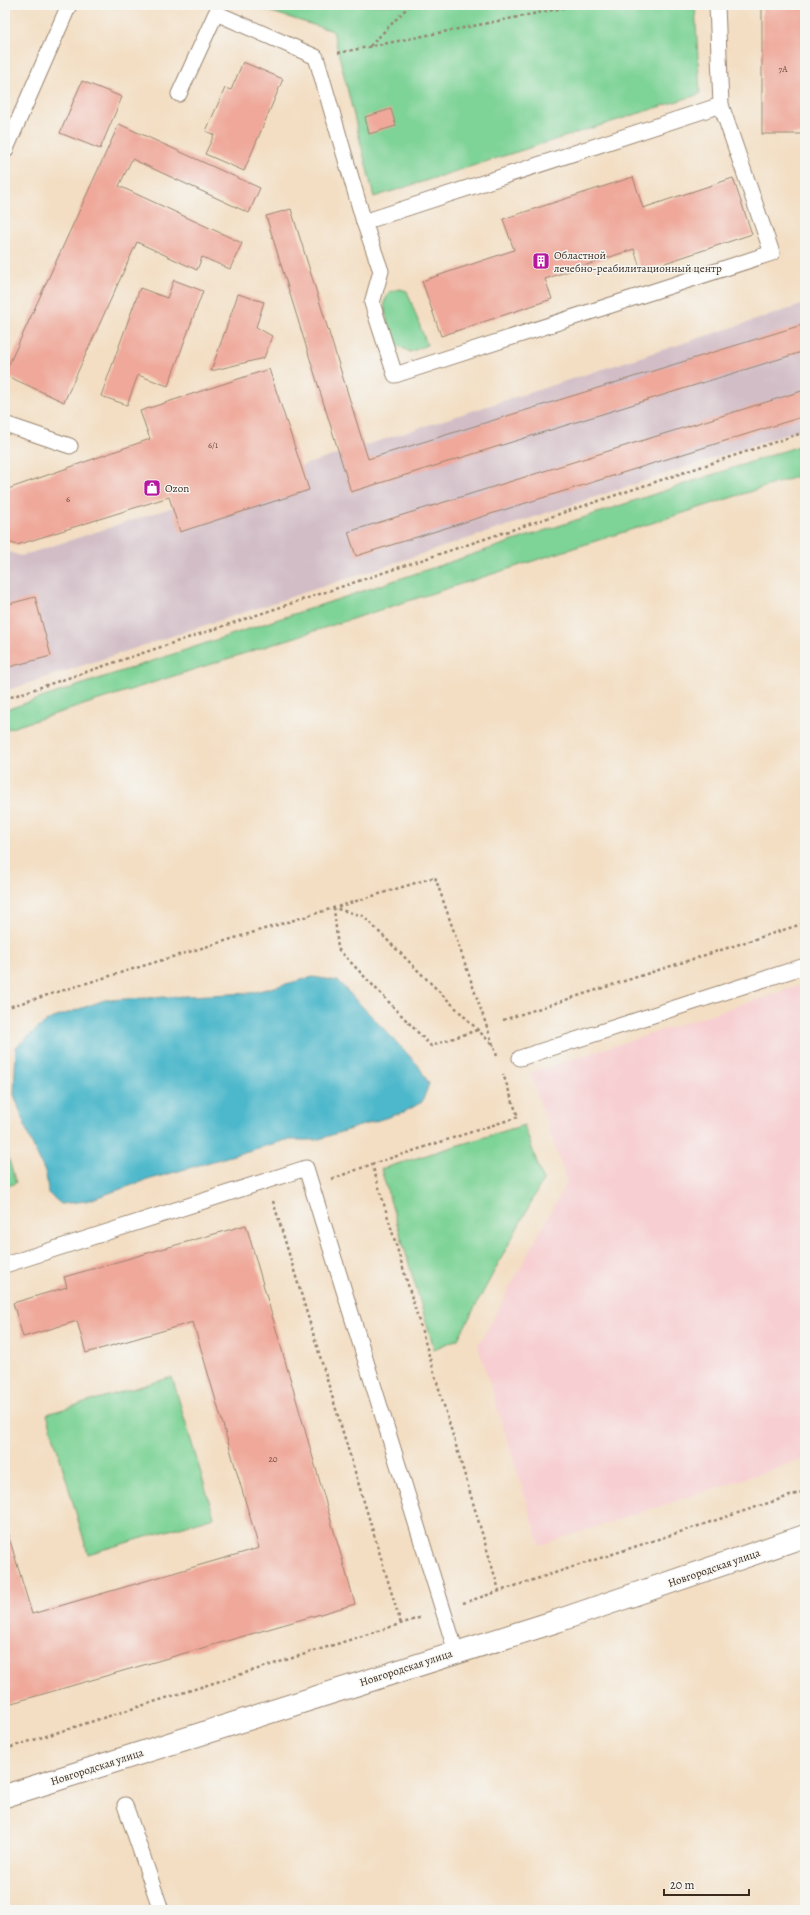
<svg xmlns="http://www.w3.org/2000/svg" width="810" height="1915" viewBox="0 0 810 1915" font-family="Alegreya,serif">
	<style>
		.built { fill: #f7cfd2 }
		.industrial { fill: #d2bdc6 }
		.green { fill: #7ed397; stroke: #5c7e5a }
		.water { fill: #4eb8cb; stroke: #447174 }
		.building { fill: #efa89a }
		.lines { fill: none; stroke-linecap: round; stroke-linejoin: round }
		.service-casing { stroke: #978470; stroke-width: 17 }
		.minor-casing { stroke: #978470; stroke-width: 24 }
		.path { stroke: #978470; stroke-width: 2.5; stroke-dasharray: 3 3; stroke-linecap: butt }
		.service { stroke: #fff; stroke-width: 15 }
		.minor { stroke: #fff; stroke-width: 22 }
		.labels { text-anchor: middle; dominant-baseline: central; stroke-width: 3; stroke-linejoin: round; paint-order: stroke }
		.number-label { font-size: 9px; fill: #684a3d }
		.poi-label { font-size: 11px; fill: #3b2a1e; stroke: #f6f6f2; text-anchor: start }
		.street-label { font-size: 11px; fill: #3b2a1e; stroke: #f6f6f2 }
	</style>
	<rect width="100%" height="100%" fill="#f6f6f2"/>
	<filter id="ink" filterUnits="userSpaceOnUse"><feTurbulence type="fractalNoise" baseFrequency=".025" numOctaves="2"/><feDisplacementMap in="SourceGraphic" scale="8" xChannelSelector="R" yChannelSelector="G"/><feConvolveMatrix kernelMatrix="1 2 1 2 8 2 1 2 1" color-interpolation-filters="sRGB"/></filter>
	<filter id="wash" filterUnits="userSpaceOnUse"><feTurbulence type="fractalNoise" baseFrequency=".012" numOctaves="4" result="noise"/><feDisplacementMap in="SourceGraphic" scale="16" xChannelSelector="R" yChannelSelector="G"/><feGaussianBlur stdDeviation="0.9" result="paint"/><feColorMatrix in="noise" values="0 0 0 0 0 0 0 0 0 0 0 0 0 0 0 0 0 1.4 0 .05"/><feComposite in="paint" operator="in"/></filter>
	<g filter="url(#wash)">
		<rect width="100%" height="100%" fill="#f3dec3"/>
		<polygon class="built" points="805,984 805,1459 540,1545 478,1346 567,1182 530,1073"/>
		<polygon class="industrial" points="805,304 805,428 5,691 5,551 21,556"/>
		<g class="green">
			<polygon points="249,5 695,5 700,94 374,197 333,31"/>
			<polygon points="400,289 407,291 427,345 410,352 397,345 388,327 384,303 389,292"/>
			<polygon points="805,444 805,474 5,730 5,710"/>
			<polygon points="524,1125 543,1180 458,1339 434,1349 381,1169"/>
			<polygon points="5,1147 16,1183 5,1187"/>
			<polygon points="172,1377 214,1517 88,1554 47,1414"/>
		</g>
		<polygon class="water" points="313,977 338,981 418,1065 429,1084 422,1102 404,1112 316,1140 286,1140 144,1181 86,1201 61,1204 48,1193 46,1174 30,1140 14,1094 16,1047 48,1020 105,1000 251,993"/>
		<g id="blocks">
			<g class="building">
				<rect x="762" y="5" width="43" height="129"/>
				<polygon points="243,62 283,79 244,171 205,154 214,135 206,131 225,88 231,90"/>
				<polygon points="82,81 122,97 100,149 60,133"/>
				<polygon points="391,109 396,126 369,134 365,117"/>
				<polygon points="119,124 260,188 249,213 132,159 119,186 242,243 230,269 202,257 197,270 137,242 64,402 5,375 5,373"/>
				<polygon points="633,177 643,208 733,178 752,234 641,271 634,249 545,279 552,299 441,336 422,281 514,250 503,219"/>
				<polygon points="291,209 368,459 805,324 805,351 351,492 266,216"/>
				<polygon points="174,280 203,291 168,386 138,375 127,405 101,396 140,288 167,298"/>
				<polygon points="238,294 264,302 256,327 272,336 264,358 211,371"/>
				<polygon points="269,369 309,490 180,532 169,497 17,545 5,541 5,490 150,439 140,411"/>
				<polygon points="805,390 805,416 356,556 348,532"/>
				<polygon points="35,597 51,656 5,668 5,605"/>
				<polygon points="246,1225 355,1604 5,1705 5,1524 32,1614 259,1548 193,1322 86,1353 77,1321 23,1337 13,1303 67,1287 64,1277"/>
			</g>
		</g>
	</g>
	<g filter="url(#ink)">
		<use href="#blocks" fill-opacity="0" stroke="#978470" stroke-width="1"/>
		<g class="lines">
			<g class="service-casing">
				<g id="service">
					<polyline points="179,94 216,13 316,57 364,222 381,271 372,303 395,375 772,253 721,105"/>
					<polyline points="5,151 69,5"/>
					<polyline points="364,222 721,105 717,5"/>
					<polyline points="5,424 70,446"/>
					<polyline points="520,1058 805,966"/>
					<polyline points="5,1265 306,1168 456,1652"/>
					<polyline points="125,1805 161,1910"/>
				</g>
			</g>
			<g class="minor-casing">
				<polyline id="minor" points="5,1796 557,1621 805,1536"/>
			</g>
			<g class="path">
				<polyline points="370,46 410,5"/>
				<polyline points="338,53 578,5"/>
				<polyline points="5,699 805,432"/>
				<polyline points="5,1008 435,877 497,1056"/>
				<polyline points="503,1020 805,923"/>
				<polyline points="477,1030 431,1046 338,949 334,908 363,916 494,1046"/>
				<polyline points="372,1164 518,1117 503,1074"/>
				<polyline points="332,1179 372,1164 499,1590"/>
				<polyline points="273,1201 401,1624"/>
				<polyline points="463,1603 805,1491"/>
				<polyline points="5,1749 422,1617"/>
			</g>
			<use href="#service" class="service"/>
			<use href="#minor" class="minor"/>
		</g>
	</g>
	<defs>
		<g id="building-square" transform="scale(0.9)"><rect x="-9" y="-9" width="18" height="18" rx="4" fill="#b5179e" stroke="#f6f6f2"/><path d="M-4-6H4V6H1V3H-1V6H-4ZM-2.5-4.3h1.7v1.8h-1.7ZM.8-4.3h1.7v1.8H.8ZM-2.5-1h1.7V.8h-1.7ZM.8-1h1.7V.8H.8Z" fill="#fff"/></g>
		<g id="shop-square" transform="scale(0.9)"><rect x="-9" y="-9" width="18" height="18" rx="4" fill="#b5179e" stroke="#f6f6f2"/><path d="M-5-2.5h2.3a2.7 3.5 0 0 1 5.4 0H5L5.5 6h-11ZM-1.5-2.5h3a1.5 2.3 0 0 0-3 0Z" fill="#fff"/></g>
	</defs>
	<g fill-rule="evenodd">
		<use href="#building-square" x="541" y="261"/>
		<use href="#shop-square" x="152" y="488"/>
	</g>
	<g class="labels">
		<g class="number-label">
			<text x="783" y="69">7А</text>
			<text x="213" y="445">6/1</text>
			<text x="68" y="499">6</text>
			<text x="273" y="1459">20</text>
		</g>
		<g class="poi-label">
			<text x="554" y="255">Областной<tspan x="554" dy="13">лечебно-реабилитационный центр</tspan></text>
			<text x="165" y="488">Ozon</text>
		</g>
		<g class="street-label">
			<text transform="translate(714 1568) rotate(-19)">Новгородская улица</text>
			<text transform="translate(406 1668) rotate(-18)">Новгородская улица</text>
			<text transform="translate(97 1767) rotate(-18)">Новгородская улица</text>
		</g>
	</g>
	<rect width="810" height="1915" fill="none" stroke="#f6f6f2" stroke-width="20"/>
	<path d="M664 1889v6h85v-6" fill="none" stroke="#3b2a1e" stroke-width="2"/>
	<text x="670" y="1889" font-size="12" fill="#3b2a1e" stroke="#f6f6f2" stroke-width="3" paint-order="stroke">20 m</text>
</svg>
